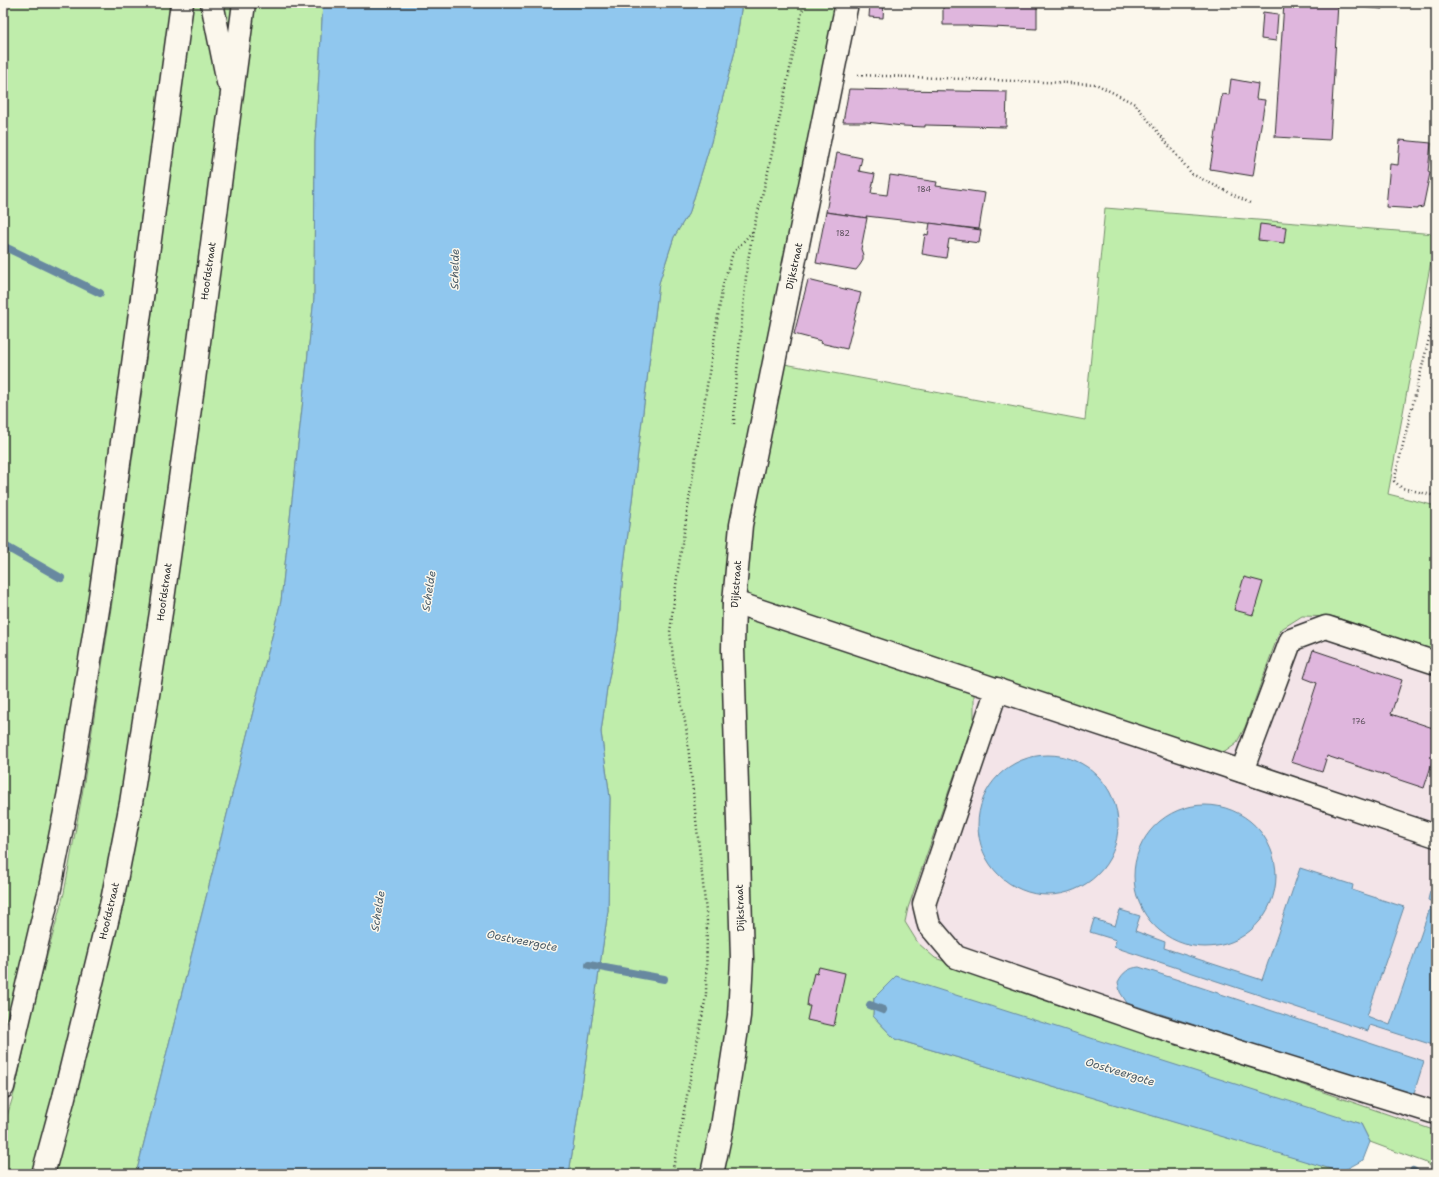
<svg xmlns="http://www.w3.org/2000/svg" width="1439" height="1177" viewBox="0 0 1439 1177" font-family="'Shantell Sans',sans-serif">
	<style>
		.built { fill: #f3e4e8 }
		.green { fill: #bfedab; stroke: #758c6b }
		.water { fill: #90c7ee; stroke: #6889a0 }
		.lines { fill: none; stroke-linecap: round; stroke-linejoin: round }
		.stream { stroke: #6889a0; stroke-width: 8 }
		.building { fill: #dfb6dd; stroke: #2b2b2b }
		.minor-casing { stroke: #2b2b2b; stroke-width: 25 }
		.path { stroke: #2b2b2b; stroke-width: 2.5; stroke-dasharray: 1 3; stroke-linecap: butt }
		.minor { stroke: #fbf7ec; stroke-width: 22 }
		.labels { text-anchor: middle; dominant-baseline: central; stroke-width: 3; stroke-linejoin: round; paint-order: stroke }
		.number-label { font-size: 8px; fill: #584e58 }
		.street-label { font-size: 10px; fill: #2b2b2b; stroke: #fbf7ec }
		.water-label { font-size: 11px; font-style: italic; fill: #495a66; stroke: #fbf7ec }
	</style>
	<rect width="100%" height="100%" fill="#fbf7ec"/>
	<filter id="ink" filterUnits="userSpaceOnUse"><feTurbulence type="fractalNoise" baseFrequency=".025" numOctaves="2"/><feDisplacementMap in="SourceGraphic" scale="8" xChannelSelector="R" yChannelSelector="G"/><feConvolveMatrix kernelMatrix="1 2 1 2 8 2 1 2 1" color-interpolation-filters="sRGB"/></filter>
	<g filter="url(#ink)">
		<polygon class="built" points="1302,616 1335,617 1436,651 1436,1131 935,958 918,943 905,923 908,908 974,682 1236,744 1245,727 1281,629"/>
		<g class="green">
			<polygon points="3,3 181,3 100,597 3,1087"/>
			<polygon points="192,3 323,3 315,142 314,298 281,601 136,1174 3,1174 3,1129 15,1090 34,1004 64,893 82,795 112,602 143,383"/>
			<polygon points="742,3 847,3 774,362 1085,420 1105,208 1436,234 1388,494 1436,506 1436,651 1335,617 1302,616 1280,630 1245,727 1236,744 1212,761 974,682 974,719 908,908 905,922 918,943 935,958 1436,1131 1436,1169 1424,1162 1370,1142 1361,1124 874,998 873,1016 895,1039 1350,1174 569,1174 608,911 610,798 601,732 607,688 618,630 624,565 659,283 674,237 690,211 711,142 735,51"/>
		</g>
		<g class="water">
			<polygon points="323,3 742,3 735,51 711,142 690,211 674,237 659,283 624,565 618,630 607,688 601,732 610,798 608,911 569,1174 136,1174 281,601 314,298 315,142"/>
			<circle cx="1048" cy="825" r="70"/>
			<circle cx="1205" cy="876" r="71"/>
			<polygon points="1300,868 1353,885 1352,890 1404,907 1367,1016 1390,1025 1432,902 1428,900 1430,891 1436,892 1436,1046 1370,1025 1368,1031 1114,947 1116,940 1090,932 1094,919 1115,926 1120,910 1140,916 1135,931 1165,942 1164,948 1262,980"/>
			<path d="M 1139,967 L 1424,1061 L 1413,1096 L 1127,1003 L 1120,992 L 1118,982 C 1123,972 1129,968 1139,967 Z"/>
			<polygon points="896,976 1361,1124 1370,1142 1363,1160 1341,1172 895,1039 873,1016 874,998"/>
		</g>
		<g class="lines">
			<g class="stream">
				<polyline points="3,246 100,293"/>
				<polyline points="3,545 61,578"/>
				<polyline points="589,965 664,979"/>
				<polyline points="870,1005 883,1010"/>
				<polyline points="1413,1171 1418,1174"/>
			</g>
		</g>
		<g class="building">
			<polygon points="870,3 884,3 883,18 869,17"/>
			<polygon points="943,3 1037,3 1037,29 968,26 968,25 943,25"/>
			<polygon points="1284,3 1338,3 1330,140 1275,137"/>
			<polygon points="1360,3 1382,3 1382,9 1359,7"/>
			<polygon points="1263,12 1278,14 1276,41 1261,39"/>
			<polygon points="1231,79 1258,84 1256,99 1265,100 1253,176 1210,169 1222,94 1229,95"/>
			<polygon points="849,89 1007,92 1006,127 925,125 925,127 903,126 866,122 843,122"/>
			<polygon points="1400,140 1431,143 1428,172 1430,173 1423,207 1418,208 1418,209 1386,207 1390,164 1398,165"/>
			<polygon points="837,153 862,158 859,171 875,174 871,193 887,195 890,175 937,182 936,186 985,193 979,229 866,216 867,218 826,212"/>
			<polygon points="826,212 867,218 861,249 863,255 863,260 860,265 856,270 816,263"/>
			<polygon points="930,223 981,230 979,243 949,239 946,258 922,254 925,234 928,235"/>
			<polygon points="1260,224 1286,227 1284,243 1258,240"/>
			<polygon points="808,280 861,293 847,349 820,343 821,341 794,334"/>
			<polygon points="1244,577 1263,582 1253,615 1234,610"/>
			<polygon points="1313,650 1402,680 1391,714 1436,729 1436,751 1424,788 1327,756 1322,772 1291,762 1317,683 1304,678"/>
			<polygon points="819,967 845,973 834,1026 807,1020 810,1006 807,1006 808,998 814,973 817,974"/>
		</g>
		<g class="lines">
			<g class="minor-casing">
				<g id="minor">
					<polyline points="212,3 228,82"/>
					<polyline points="734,602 1436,836"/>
					<polyline points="997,689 924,904 929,925 956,957 1156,1026 1436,1113"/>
					<polyline points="1242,771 1291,640 1326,627 1436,663"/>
					<polyline points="3,1087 50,888 69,792 100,597 131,379 182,3"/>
					<polyline points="43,1174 64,1097 112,901 131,803 162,606 193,387 244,3"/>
					<polyline points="712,1174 722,1127 739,1016 742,959 733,649 734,602 741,525 847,3"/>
				</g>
			</g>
			<g class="path">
				<polyline points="858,75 1096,84 1135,104 1192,174 1250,203"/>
				<polyline points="1436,310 1394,481 1402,488 1436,496"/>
				<polyline points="734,424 735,392 747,266 753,231 768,172 804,3"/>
				<polyline points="672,1174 706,996 707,921 686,727 674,665 670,632 678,570 723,284 733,253 753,231"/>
			</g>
			<use href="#minor" class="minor"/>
		</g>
	</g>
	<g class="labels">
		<g class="number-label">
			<text x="924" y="189">184</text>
			<text x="843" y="233">182</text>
			<text x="1359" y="721">176</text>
		</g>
		<g class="street-label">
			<text transform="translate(794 266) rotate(-78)">Dijkstraat</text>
			<text transform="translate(208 271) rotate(-82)">Hoofdstraat</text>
			<text transform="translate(736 584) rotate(-86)">Dijkstraat</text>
			<text transform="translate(164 592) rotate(-82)">Hoofdstraat</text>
			<text transform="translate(740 908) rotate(-92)">Dijkstraat</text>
			<text transform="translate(109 911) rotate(-77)">Hoofdstraat</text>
		</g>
		<g class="water-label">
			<text transform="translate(455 269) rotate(-89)">Schelde</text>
			<text transform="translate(429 591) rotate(-81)">Schelde</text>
			<text transform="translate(378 911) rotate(-81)">Schelde</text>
			<text transform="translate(522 941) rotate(11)">Oostveergote</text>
			<text transform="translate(1120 1072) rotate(17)">Oostveergote</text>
		</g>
	</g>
	<rect width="1439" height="1177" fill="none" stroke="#fbf7ec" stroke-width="16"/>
	<rect x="8" y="8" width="1423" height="1161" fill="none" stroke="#2b2b2b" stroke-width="1.5" filter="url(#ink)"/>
</svg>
